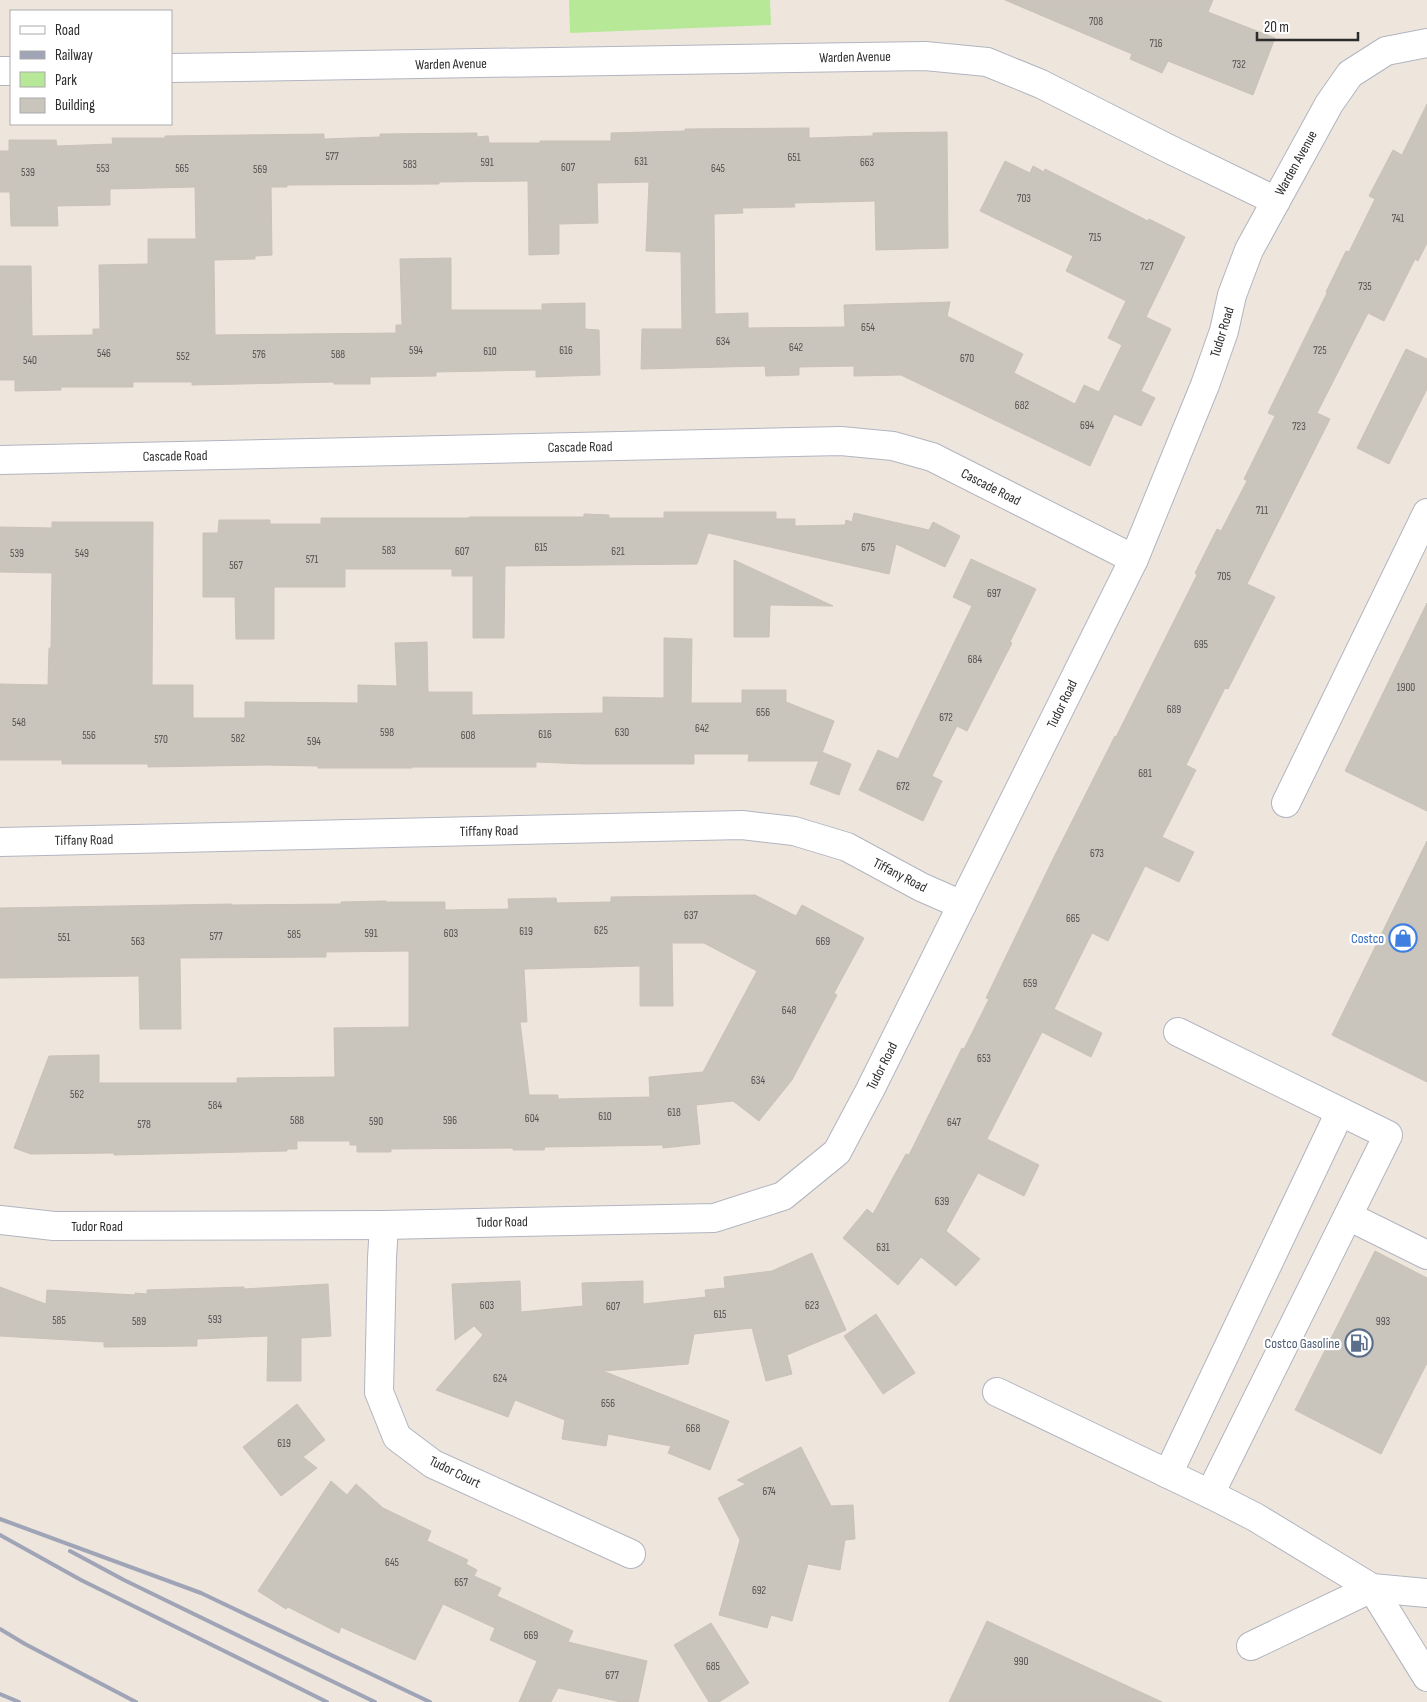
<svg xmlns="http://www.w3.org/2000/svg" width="1427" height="1702" viewBox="0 0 1427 1702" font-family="'Sofia Sans Condensed',sans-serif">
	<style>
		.green { fill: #b6e897 }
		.building { fill: #c9c4bc; stroke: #cac2b7; fill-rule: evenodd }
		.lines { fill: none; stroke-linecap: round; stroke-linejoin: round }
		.minor-casing { stroke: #b1b5c0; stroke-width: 30 }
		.minor { stroke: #fff; stroke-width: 28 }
		.rail { stroke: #9fa4b7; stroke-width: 4 }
		.labels { text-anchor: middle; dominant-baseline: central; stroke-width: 4.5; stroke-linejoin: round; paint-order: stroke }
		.number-label { font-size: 11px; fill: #535250 }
		.street-label { font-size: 14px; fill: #2c2c2c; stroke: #fff }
		.shop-label { font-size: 14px; fill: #366cbe; stroke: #fff; text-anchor: end }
		.service-label { font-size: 14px; fill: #4e5e75; stroke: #fff; text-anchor: end }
	</style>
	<rect width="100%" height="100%" fill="#eee6dd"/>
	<polygon class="green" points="569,0 770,0 771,25 570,33"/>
	<g class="building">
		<polygon points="1005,0 1213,0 1208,12 1275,38 1253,95 1168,61 1162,73 1130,59 1132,54"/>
		<polygon points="1427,104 1427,243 1418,261 1415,259 1384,321 1368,313 1317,413 1330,419 1247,584 1275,597 1228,689 1225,688 1186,765 1196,770 1162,837 1194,852 1179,882 1145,866 1108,941 1092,933 1054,1009 1102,1033 1091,1057 1042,1032 987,1139 1039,1165 1024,1196 978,1173 946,1231 980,1259 956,1286 921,1257 898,1285 843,1238 867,1209 873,1214 906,1154 909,1155 962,1048 964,1049 989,999 986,998 1053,859 1115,736 1116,737 1197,575 1195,573 1217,529 1221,531 1247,481 1244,479 1275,416 1268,413 1327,293 1326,292 1346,251 1349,252 1375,199 1369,196 1393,150 1402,155"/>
		<polygon points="809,128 809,138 873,136 873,133 947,132 948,248 876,250 875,201 794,203 795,207 742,208 743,213 714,214 715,314 748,313 748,328 845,327 844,305 950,302 947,316 1023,354 1014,373 1075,404 1084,385 1099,392 1122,345 1108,338 1126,301 1066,271 1073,256 980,211 1005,161 1030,173 1033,166 1044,172 1045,169 1148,221 1149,219 1185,237 1146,317 1171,329 1141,391 1155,398 1141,426 1114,414 1090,466 901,375 854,376 854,366 799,367 799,375 766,376 765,366 641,369 642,329 682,329 681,252 646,251 649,182 597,183 598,223 559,224 559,254 529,255 528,181 439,182 439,184 287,185 287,187 271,187 272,255 255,256 255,259 214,260 215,335 396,333 396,325 402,325 400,259 451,258 451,310 542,310 542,304 585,303 585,329 599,330 600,375 536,377 536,370 436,372 436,376 370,377 370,384 334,384 334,382 192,385 192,382 133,382 133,387 61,387 61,390 15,391 15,380 0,380 0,266 31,266 32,336 93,335 93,329 100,329 99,265 148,264 148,239 196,239 195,187 110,189 110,205 57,206 58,226 11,226 10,192 0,192 0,151 9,151 9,140 56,140 57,146 113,144 112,138 165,138 165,136 324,134 324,139 380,137 380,134 477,133 477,137 488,136 489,143 540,143 540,141 611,141 611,133 685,131 685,129"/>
		<polygon points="1406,349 1427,359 1427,389 1389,464 1357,448"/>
		<polygon points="664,512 776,512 776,519 795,519 795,526 845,525 846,520 852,522 854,513 929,530 933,522 960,536 945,567 896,544 889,574 708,533 697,564 505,566 504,638 473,638 473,576 452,576 452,569 345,569 345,587 274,587 274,639 236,639 235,597 203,597 203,533 218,533 219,520 270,520 270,524 321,524 321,518 469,518 469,517 584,517 584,514 609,515 609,518 664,518"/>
		<polygon points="52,522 153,522 152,685 193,685 193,718 245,718 245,702 358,703 358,685 397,686 395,643 427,642 428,692 472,692 472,715 603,713 603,697 664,698 664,638 692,639 691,703 742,703 742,690 786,690 786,702 834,721 819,761 748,761 749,754 694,754 694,764 584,764 536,762 536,767 412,767 412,768 318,768 318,766 266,765 148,767 148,764 62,764 62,760 0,760 0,684 48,685 49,648 51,648 52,573 0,572 0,527 52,528"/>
		<polygon points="971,559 1036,589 1010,642 1012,643 967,731 957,726 932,776 942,781 923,821 859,790 878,750 898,759 922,709 972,606 953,597"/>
		<polygon points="734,560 833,606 770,605 769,637 734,637"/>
		<polygon points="1427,603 1427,811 1345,771"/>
		<polygon points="822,752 851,764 839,795 810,784"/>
		<polygon points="1427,841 1427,1082 1332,1035"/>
		<path d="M 755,895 L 796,916 L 802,905 L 864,938 L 834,993 L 837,995 L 792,1080 L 759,1121 L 733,1101 L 696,1105 L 700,1144 L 663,1148 L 663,1145 L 545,1147 L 544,1150 L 513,1150 L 513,1148 L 391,1149 L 391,1152 L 357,1152 L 357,1145 L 350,1145 L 350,1141 L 297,1141 L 297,1149 L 287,1149 L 287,1151 L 114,1155 L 114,1153 L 31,1154 L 14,1148 L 49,1056 L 99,1055 L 99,1083 L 237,1083 L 237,1078 L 335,1077 L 334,1028 L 409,1027 L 409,951 L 326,952 L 326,957 L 180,958 L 181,1029 L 140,1029 L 139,976 L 0,978 L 0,908 L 232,904 L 232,905 L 341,904 L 341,902 L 386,901 L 386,902 L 445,902 L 445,910 L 509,909 L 508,899 L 556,898 L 557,903 L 611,902 L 611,897 ZM 672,943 L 704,943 L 757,971 L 703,1072 L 649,1077 L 650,1097 L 558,1099 L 558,1095 L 529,1095 L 520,1022 L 527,1022 L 524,969 L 640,966 L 640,1006 L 673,1006 Z"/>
		<polygon points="1375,1251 1427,1278 1427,1363 1381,1454 1295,1410"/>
		<polygon points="812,1253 846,1330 787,1355 792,1374 766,1381 752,1328 694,1334 688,1364 603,1371 729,1421 710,1470 668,1453 671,1446 608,1434 606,1446 562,1439 565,1420 515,1400 508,1417 436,1390 483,1335 474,1326 455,1340 452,1284 520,1281 521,1312 583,1306 582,1283 643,1281 643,1304 706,1297 705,1290 725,1288 724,1277 772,1271"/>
		<polygon points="328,1284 331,1336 301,1338 301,1381 267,1381 268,1336 197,1339 197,1346 104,1347 104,1342 0,1336 0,1287 46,1304 47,1290 135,1295 135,1293 147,1294 147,1290 244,1287 244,1289"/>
		<polygon points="876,1314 915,1373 883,1394 844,1336"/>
		<polygon points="297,1404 325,1440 303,1457 317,1468 281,1496 243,1447"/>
		<polygon points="801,1447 831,1506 853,1505 855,1539 845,1540 840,1570 808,1564 792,1621 771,1615 767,1628 719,1615 740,1540 718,1498 746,1484 737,1480"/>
		<polygon points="331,1481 347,1495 356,1484 383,1508 431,1531 427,1541 468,1560 466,1564 477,1570 474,1576 501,1588 497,1596 573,1631 568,1642 647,1661 638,1702 621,1702 558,1688 551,1702 519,1702 537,1661 490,1640 495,1628 443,1604 415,1660 341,1627 339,1633 288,1607 286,1609 258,1591"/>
		<polygon points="987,1621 1162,1702 949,1702"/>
		<polygon points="711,1623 749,1683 719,1702 709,1702 674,1645"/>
	</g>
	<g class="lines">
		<g class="minor-casing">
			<g id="minor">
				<polyline points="171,68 925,56 987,62 1041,84 1165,147 1276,201"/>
				<polyline points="0,71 11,71"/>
				<polyline points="0,460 841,441 893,446 932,457 1134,559"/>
				<polyline points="1286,803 1427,513"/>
				<polyline points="0,842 742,825 794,831 847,847 921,887 962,905"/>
				<polyline points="1178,1032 1388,1135 1210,1494"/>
				<polyline points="1348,1216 1427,1255"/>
				<polyline points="0,1220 54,1226 384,1225 714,1218 783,1196 837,1152 870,1090 1134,559 1205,385 1224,331 1232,295 1249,250 1329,104 1350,74 1386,51 1427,43"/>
				<polyline points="384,1225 382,1258 379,1392 397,1437 433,1464 631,1554"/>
				<polyline points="997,1392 1210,1494 1255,1517 1372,1588 1427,1593"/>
				<polyline points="1168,1474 1340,1112"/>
				<polyline points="1372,1588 1427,1677"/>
				<polyline points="1251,1646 1372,1588"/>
			</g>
		</g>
		<use href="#minor" class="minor"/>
		<g class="rail">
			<polyline points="0,1519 201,1593 430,1702"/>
			<polyline points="0,1535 81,1580 327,1702"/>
			<polyline points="70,1551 124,1580 375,1702"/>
			<polyline points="0,1629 25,1644 136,1702"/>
			<polyline points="0,1694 19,1702"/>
		</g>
	</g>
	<defs>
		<g id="shop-ring" transform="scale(1.4375)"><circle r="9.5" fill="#fff" stroke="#3f7fe0" stroke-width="1.5"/><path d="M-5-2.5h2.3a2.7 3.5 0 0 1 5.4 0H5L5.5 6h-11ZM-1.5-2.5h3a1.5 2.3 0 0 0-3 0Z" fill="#3f7fe0"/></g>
		<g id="fuel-ring" transform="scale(1.4375)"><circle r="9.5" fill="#fff" stroke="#5c6f8a" stroke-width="1.5"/><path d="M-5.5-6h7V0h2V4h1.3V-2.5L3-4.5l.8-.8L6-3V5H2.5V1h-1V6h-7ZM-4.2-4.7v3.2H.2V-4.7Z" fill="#5c6f8a"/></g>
	</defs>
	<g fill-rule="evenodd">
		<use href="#shop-ring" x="1403" y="938"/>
		<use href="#fuel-ring" x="1359" y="1343"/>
	</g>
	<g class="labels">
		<g class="number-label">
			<text x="1096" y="21">708</text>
			<text x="1156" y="43">716</text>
			<text x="1239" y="64">732</text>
			<text x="332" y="156">577</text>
			<text x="794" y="157">651</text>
			<text x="641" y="161">631</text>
			<text x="487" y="162">591</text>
			<text x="867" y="162">663</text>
			<text x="410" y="164">583</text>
			<text x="568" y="167">607</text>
			<text x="103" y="168">553</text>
			<text x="182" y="168">565</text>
			<text x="718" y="168">645</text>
			<text x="260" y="169">569</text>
			<text x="28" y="172">539</text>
			<text x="1024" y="198">703</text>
			<text x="1398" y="218">741</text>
			<text x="1095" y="237">715</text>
			<text x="1147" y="266">727</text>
			<text x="1365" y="286">735</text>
			<text x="868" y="327">654</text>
			<text x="723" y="341">634</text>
			<text x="796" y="347">642</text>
			<text x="416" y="350">594</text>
			<text x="566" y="350">616</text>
			<text x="1320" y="350">725</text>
			<text x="490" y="351">610</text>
			<text x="104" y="353">546</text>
			<text x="259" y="354">576</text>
			<text x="338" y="354">588</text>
			<text x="183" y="356">552</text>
			<text x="967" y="358">670</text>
			<text x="30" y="360">540</text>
			<text x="1022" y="405">682</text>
			<text x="1087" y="425">694</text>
			<text x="1299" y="426">723</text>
			<text x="1262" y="510">711</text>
			<text x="541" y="547">615</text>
			<text x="868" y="547">675</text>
			<text x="389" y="550">583</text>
			<text x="462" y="551">607</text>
			<text x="618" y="551">621</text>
			<text x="17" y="553">539</text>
			<text x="82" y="553">549</text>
			<text x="312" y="559">571</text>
			<text x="236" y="565">567</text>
			<text x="1224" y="576">705</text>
			<text x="994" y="593">697</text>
			<text x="1201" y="644">695</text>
			<text x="975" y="659">684</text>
			<text x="1406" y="687">1900</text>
			<text x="1174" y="709">689</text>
			<text x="763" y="712">656</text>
			<text x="946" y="717">672</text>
			<text x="19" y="722">548</text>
			<text x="702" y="728">642</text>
			<text x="387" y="732">598</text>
			<text x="622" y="732">630</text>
			<text x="545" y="734">616</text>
			<text x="89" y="735">556</text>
			<text x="468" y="735">608</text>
			<text x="238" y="738">582</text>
			<text x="161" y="739">570</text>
			<text x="314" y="741">594</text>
			<text x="1145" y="773">681</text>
			<text x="903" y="786">672</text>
			<text x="1097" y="853">673</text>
			<text x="691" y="915">637</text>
			<text x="1073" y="918">665</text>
			<text x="601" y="930">625</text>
			<text x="526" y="931">619</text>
			<text x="371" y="933">591</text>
			<text x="451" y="933">603</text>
			<text x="294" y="934">585</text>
			<text x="216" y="936">577</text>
			<text x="64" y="937">551</text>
			<text x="138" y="941">563</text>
			<text x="823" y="941">669</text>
			<text x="1030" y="983">659</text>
			<text x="789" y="1010">648</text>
			<text x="984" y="1058">653</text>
			<text x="758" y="1080">634</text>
			<text x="77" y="1094">562</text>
			<text x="215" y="1105">584</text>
			<text x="674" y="1112">618</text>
			<text x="605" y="1116">610</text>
			<text x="532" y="1118">604</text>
			<text x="297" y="1120">588</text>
			<text x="450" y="1120">596</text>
			<text x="376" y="1121">590</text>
			<text x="954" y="1122">647</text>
			<text x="144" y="1124">578</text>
			<text x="942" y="1201">639</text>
			<text x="883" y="1247">631</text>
			<text x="487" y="1305">603</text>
			<text x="812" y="1305">623</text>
			<text x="613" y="1306">607</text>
			<text x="720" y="1314">615</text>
			<text x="215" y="1319">593</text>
			<text x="59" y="1320">585</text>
			<text x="139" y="1321">589</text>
			<text x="1383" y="1321">993</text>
			<text x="500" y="1378">624</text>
			<text x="608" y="1403">656</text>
			<text x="693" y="1428">668</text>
			<text x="284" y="1443">619</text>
			<text x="769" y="1491">674</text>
			<text x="392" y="1562">645</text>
			<text x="461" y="1582">657</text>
			<text x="759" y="1590">692</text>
			<text x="531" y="1635">669</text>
			<text x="1021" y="1661">990</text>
			<text x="713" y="1666">685</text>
			<text x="612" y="1675">677</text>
		</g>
		<g class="street-label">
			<text transform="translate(855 57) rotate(-1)">Warden Avenue</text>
			<text transform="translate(451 64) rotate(-1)">Warden Avenue</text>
			<text transform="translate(1296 163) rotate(-61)">Warden Avenue</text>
			<text transform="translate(1222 332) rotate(-73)">Tudor Road</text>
			<text transform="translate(580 447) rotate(-1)">Cascade Road</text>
			<text transform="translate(175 456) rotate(-1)">Cascade Road</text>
			<text transform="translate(991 487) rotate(27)">Cascade Road</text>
			<text transform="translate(1062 704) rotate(-64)">Tudor Road</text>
			<text transform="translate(489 831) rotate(-1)">Tiffany Road</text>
			<text transform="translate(84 840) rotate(-1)">Tiffany Road</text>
			<text transform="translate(900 875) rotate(27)">Tiffany Road</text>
			<text transform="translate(882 1066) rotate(-63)">Tudor Road</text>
			<text transform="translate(502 1222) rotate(-1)">Tudor Road</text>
			<text x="97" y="1226">Tudor Road</text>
			<text transform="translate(455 1472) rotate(26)">Tudor Court</text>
		</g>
		<g class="shop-label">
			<text x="1384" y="938">Costco</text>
		</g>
		<g class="service-label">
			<text x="1340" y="1343">Costco Gasoline</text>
		</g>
	</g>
	<rect x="10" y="10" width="162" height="115" fill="#ffffff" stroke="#ababab"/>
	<rect x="20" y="26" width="25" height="8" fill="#ffffff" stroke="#ababab"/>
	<text x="55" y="35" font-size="15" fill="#2c2c2c">Road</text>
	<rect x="20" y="51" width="25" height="8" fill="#9fa4b7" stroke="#ababab"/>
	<text x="55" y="60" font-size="15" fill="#2c2c2c">Railway</text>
	<rect x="20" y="72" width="25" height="15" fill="#b6e897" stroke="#ababab"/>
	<text x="55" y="85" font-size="15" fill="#2c2c2c">Park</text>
	<rect x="20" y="98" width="25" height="15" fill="#c9c4bc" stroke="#ababab"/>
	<text x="55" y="110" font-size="15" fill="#2c2c2c">Building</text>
	<path d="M1257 32v8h101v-8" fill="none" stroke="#2c2c2c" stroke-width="2.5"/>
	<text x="1264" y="32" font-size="15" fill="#2c2c2c" stroke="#ffffff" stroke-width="4" paint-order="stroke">20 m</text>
</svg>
